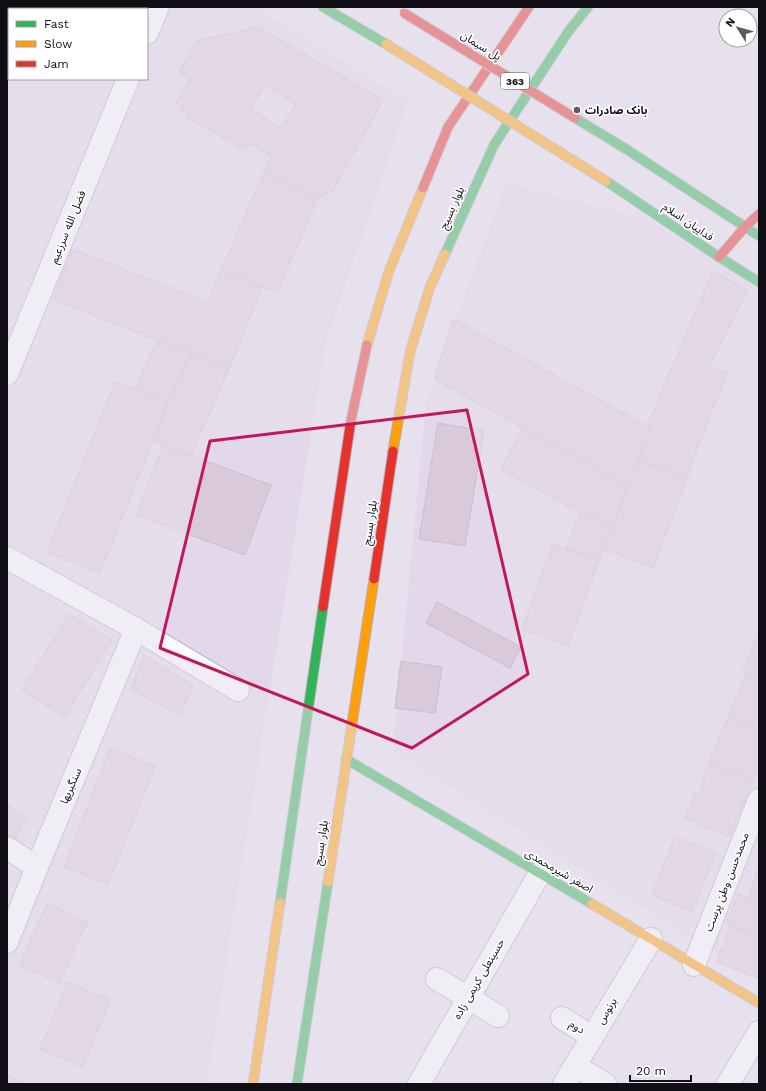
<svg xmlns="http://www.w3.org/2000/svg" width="766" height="1091" viewBox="0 0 766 1091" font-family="'Work Sans','Noto Sans Arabic',sans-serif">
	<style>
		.built { fill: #e2d7eb; fill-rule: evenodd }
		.building { fill: #dac9db; stroke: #c7bfc8; fill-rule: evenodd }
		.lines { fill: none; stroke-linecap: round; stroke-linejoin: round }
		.street-casing { stroke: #b2adb7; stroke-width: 24 }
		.fast-casing { stroke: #b2adb7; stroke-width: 11 }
		.slow-casing { stroke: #b2adb7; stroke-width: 11 }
		.jam-casing { stroke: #b2adb7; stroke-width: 11 }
		.street { stroke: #fbfafc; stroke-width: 22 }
		.fast { stroke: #30b455; stroke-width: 9 }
		.slow { stroke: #ff9f0a; stroke-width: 9 }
		.jam { stroke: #e5322d; stroke-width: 9 }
		.fast-bridge-casing { stroke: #b2adb7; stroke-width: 11; stroke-linecap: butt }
		.slow-bridge-casing { stroke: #b2adb7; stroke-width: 11; stroke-linecap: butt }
		.jam-bridge-casing { stroke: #b2adb7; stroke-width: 11; stroke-linecap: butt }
		.fast-bridge { stroke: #30b455; stroke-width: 9 }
		.slow-bridge { stroke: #ff9f0a; stroke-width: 9 }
		.jam-bridge { stroke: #e5322d; stroke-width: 9 }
		.marked { fill: none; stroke: #c2185b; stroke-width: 3; stroke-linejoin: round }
		.poi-dot { fill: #5d5861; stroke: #fff; stroke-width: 1.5 }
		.labels { text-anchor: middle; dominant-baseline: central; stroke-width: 3.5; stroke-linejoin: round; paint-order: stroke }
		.shield { fill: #fff; stroke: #59565b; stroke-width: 1 }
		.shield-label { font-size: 10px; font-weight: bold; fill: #120e15 }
		.street-label { font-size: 11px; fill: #120e15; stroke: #fff }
		.poi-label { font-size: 11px; font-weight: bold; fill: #120e15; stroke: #fff; text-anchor: start }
	</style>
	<rect width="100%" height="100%" fill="#e7e1ed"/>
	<g class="built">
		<path d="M 7,7 L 254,7 L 408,101 L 325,346 L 207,1084 L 7,1084 ZM 9,9 L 147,9 L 147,79 L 9,79 Z"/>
		<polygon points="506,183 650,220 759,290 759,980 393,751 426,401"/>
	</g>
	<g class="building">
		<path d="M 258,27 L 383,100 L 333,191 L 318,198 L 264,172 L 272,156 L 250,144 L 243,149 L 187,117 L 189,114 L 180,109 L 182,106 L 176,103 L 190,79 L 179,72 L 197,41 ZM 265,85 L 296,104 L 281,128 L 251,109 Z"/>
		<polygon points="264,172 318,198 277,293 221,270"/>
		<polygon points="72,249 208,302 221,270 262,287 229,369 53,299"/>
		<polygon points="713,271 748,291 709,366 727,373 692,462 687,479 638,460 651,428 647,426"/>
		<polygon points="453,319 651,428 629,486 434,379"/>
		<polygon points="158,340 191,353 168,403 135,388"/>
		<polygon points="191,353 229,369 191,455 152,442 168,403"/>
		<polygon points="115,382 135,388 168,403 100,573 47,552"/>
		<polygon points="438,423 484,431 465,546 419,539"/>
		<polygon points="523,428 629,486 613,527 580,513 501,469"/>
		<polygon points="163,445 271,485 245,555 136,515"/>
		<polygon points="638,460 687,479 653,568 604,549"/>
		<polygon points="580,513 613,527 599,561 566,548"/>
		<polygon points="553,544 599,561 568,646 522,629"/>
		<polygon points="437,602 521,647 510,668 426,623"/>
		<polygon points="69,614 112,640 65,717 22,690"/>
		<polygon points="759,633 759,680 742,673"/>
		<polygon points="144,655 193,686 180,715 131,689"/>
		<polygon points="401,661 442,667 435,713 395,708"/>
		<polygon points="746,675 759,680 759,730 728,717"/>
		<polygon points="728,717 759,730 759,766 753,781 709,762"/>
		<polygon points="110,748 155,766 108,884 64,867"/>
		<polygon points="709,762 753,781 729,837 685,818 695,794 699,796 705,780 702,778"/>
		<polygon points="7,805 27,816 14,840 7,836"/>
		<polygon points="675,836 716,853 692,911 652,895"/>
		<polygon points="759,867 759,902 748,898"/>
		<polygon points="738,894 759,902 759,937 726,924"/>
		<polygon points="48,903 88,922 59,983 19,965"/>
		<polygon points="731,926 759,937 759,979 716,962 721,949 723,950 726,942 725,941"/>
		<polygon points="68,982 110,1000 83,1067 40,1049"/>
		<polygon points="7,1075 26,1084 7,1084"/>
	</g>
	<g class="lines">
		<g class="street-casing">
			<g id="street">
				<polyline points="147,33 158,7"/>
				<polyline points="7,374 128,79"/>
				<polyline points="7,558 136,629 238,690"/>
				<polyline points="7,848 37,867"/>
				<polyline points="7,942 37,867 136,629"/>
				<polyline points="694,965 759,800"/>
				<polyline points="437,979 498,1016"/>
				<polyline points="562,1018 592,1037"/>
				<polyline points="575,1066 605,1084"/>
				<polyline points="419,1084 540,873"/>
				<polyline points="564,1084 651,939"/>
				<polyline points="728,1084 759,1032"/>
			</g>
		</g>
		<g class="fast-casing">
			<g id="fast">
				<polyline points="323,7 386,44"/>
				<polyline points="626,149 759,236"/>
				<polyline points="606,181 719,257 759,282"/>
				<polyline points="445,254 494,145 568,32 588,7"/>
				<polyline points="346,759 592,904"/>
				<polyline points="280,903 323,607"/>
				<polyline points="297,1084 328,882"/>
			</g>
		</g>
		<g class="slow-casing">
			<g id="slow">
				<polyline points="367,345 389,271 423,188"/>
				<polyline points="393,451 410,352 430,287 445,254"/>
				<polyline points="328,882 374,579"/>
				<polyline points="592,904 759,1003"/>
				<polyline points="253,1084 280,903"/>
			</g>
		</g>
		<g class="jam-casing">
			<g id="jam">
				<polyline points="423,188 448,127 529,7"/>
				<polyline points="719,257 745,227 759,214"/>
				<polyline points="374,579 393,451"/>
				<polyline points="323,607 351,420 367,345"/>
			</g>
		</g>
		<use href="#street" class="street"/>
		<use href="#fast" class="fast"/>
		<use href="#slow" class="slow"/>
		<use href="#jam" class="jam"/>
		<g class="fast-bridge-casing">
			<polyline id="fast-bridge" points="575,118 626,149"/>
		</g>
		<g class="slow-bridge-casing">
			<polyline id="slow-bridge" points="386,44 606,181"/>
		</g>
		<g class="jam-bridge-casing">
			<polyline id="jam-bridge" points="404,13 575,118"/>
		</g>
		<use href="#fast-bridge" class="fast-bridge"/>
		<use href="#slow-bridge" class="slow-bridge"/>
		<use href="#jam-bridge" class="jam-bridge"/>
	</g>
	<path d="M0 0H766V1091H0ZM 467,410 L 528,674 L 412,748 L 160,648 L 210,441 Z" fill="#e7e1ed" fill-opacity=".55" fill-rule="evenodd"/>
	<path class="marked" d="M 467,410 L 528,674 L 412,748 L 160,648 L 210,441 Z"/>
	<circle class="poi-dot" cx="577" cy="110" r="4"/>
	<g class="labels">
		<rect class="shield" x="501" y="73" width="28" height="16" rx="3"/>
		<g class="shield-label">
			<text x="515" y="81">363</text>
		</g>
		<g class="street-label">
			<text transform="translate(481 46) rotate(32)">پل سیمان</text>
			<text transform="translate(452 208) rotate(-66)">بلوار بسیج</text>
			<text transform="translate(688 222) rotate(34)">فداییان اسلام</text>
			<text transform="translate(68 227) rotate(-68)">فضل الله سرزعیم</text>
			<text transform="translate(370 523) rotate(-81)">بلوار بسیج</text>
			<text transform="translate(71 786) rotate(-67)">سنگبریها</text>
			<text transform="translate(321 843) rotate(-81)">بلوار بسیج</text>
			<text transform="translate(559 871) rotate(30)">اصغر شیرمحمدی</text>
			<text transform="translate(727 882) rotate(-69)">محمدحسن وطن پرست</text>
			<text transform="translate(479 979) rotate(-60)">حسینعلی کریمی زاده</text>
			<text transform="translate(607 1011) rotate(-59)">برنوس</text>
			<text transform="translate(577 1027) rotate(32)">دوم</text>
		</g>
		<g class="poi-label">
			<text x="585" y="110">بانک صادرات</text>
		</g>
	</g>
	<rect width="766" height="1091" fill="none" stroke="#120e15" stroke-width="16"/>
	<rect x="8" y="8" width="140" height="72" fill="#ffffff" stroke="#a09fa1"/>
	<rect x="16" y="21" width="20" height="6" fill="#30b455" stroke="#a09fa1"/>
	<text x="44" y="28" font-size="12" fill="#120e15">Fast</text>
	<rect x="16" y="41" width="20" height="6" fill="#ff9f0a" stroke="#a09fa1"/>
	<text x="44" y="48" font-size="12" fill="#120e15">Slow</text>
	<rect x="16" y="61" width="20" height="6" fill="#e5322d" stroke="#a09fa1"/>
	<text x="44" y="68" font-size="12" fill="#120e15">Jam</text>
	<g transform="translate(738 28) rotate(307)"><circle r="19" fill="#ffffff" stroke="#a09fa1"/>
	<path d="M0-3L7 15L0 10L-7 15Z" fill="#5d5861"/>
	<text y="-6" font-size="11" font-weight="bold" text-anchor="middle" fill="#120e15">N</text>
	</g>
	<path d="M630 1075v6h61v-6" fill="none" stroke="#120e15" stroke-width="2"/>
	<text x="636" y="1075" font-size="12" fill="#120e15" stroke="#ffffff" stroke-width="3" paint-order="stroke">20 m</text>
</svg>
